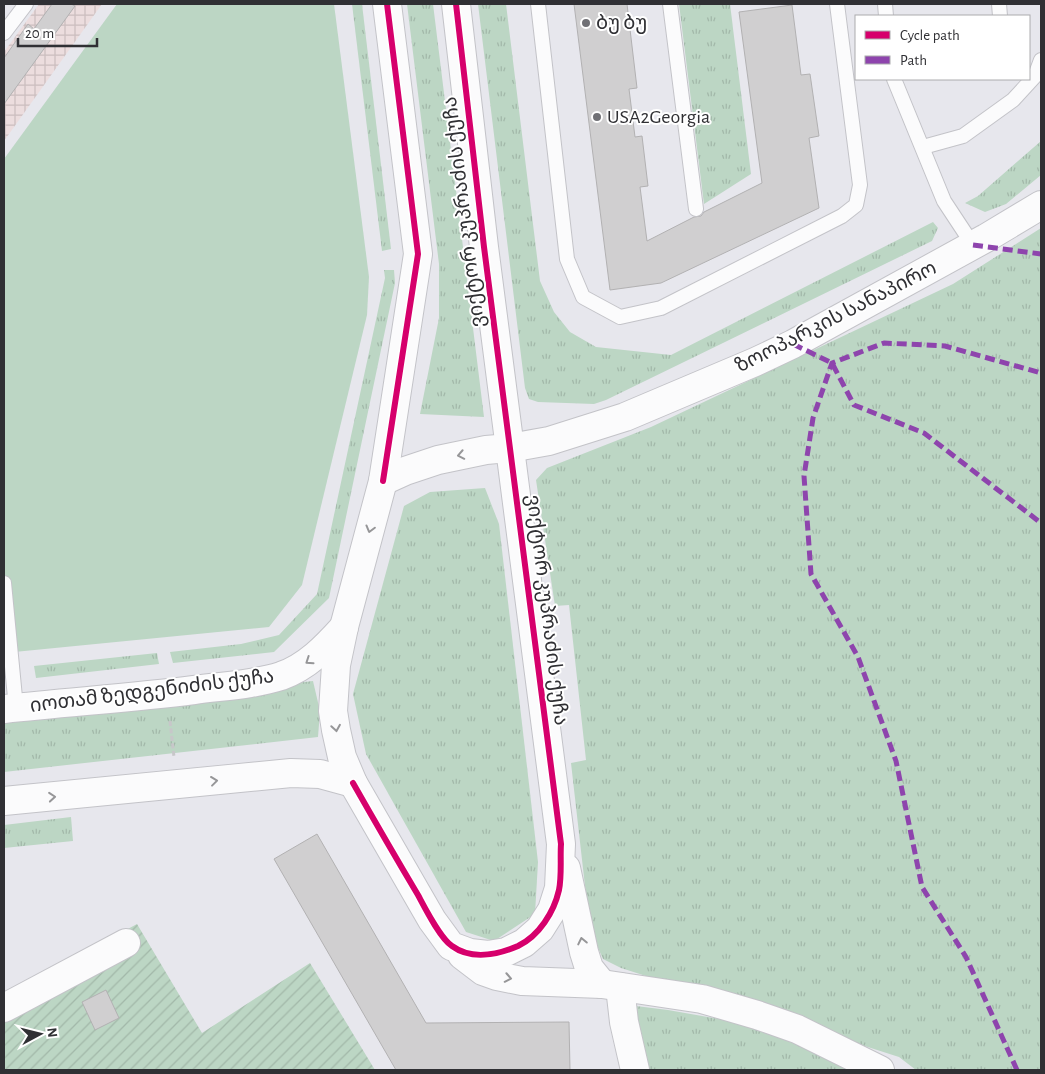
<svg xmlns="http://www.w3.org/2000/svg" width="1045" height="1074" viewBox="0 0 1045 1074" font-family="'Alegreya Sans','Noto Sans Georgian',sans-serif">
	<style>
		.industrial { fill: url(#industrial-grid) }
		.grass { fill: url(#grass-tufts) }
		.garden { fill: url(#garden-furrows) }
		.pitch { fill: #bcd6c4 }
		.building { fill: #d0cfd0; stroke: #b2b1b2 }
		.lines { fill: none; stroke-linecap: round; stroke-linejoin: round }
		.lane-casing { stroke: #c3c3c8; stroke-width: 16 }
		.street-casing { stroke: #c3c3c8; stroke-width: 30 }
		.secondary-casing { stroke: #c3c3c8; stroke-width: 30 }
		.path { stroke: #c7c7c9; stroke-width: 3; stroke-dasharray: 5 2.5; stroke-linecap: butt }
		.lane { stroke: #fbfbfc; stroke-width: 14 }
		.street { stroke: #fbfbfc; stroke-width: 28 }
		.secondary { stroke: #fbfbfc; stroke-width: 28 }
		.quiet { stroke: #8e44ad; stroke-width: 5; stroke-dasharray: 10 5; stroke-linecap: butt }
		.cycleway-casing { stroke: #fff; stroke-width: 9 }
		.cycleway { stroke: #d6006c; stroke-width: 6 }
		.oneway { stroke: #969698 }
		.poi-dot { fill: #707075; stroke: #fff; stroke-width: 2 }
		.labels { text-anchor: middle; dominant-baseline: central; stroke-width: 4; stroke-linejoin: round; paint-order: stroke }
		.poi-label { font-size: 20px; fill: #303034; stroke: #fff; text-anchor: start }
		.street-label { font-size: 20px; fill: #303034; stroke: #fff }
	</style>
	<defs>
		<pattern id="industrial-grid" width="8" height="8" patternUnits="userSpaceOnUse" patternTransform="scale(1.25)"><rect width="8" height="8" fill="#ecddde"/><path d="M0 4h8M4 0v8" fill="none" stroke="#cbbebf"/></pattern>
		<pattern id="grass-tufts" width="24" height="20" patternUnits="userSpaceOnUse" patternTransform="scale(1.25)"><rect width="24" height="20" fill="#bcd6c4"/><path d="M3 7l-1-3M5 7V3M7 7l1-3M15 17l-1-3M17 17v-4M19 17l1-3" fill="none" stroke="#a2b8a9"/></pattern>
		<pattern id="garden-furrows" width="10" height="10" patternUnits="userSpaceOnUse" patternTransform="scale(1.25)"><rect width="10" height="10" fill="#bcd6c4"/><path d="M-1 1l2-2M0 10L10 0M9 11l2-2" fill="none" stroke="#a2b8a9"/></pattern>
	</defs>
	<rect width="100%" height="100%" fill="#e7e7ed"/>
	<polygon class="industrial" points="39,4 102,4 4,141 4,52"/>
	<g class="grass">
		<polygon points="352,4 362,4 391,249 382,251"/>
		<polygon points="407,4 433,4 484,417 420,414 439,318 439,264"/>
		<polygon points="478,4 506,4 540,281 554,312 570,332 596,347 671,355 933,222 938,228 932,241 606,400 594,404 538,402 529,399 525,388"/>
		<polygon points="679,4 730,4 751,174 704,204"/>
		<polygon points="1041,141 1041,175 1006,204 985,212 965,203 978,196"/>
		<polygon points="1041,228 1041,1070 916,1070 899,1057 621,968 603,959 590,930 571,763 586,760 569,605 555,606 536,480 547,468 651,427 953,284"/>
		<polygon points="384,270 394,270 395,283 329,598 274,652 173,663 170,652 241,644 279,635 317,594 385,278"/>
		<polygon points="485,488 499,524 538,862 535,914 494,941 466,932 366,754 353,694 404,506 430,492"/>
		<polygon points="157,653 159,664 36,678 34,666"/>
		<polygon points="313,681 320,711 318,737 4,772 4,717"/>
		<polygon points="71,817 73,841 4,848 4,825"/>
		<polygon points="628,1005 668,1010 742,1023 847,1064 857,1070 643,1070"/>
	</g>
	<polygon class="garden" points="137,924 202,1033 310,963 375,1070 4,1070 4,996"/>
	<polygon class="pitch" points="117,4 334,4 369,277 367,315 302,585 269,627 4,653 4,159"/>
	<g class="building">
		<polygon points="52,4 71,4 75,6 4,104 4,58 28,24 34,29"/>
		<polygon points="574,4 627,4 637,88 629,89 635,137 642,136 648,186 640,187 647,241 694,217 701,216 704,212 762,183 739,12 792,5 801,75 810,74 819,136 809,138 819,208 661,283 610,290"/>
		<polygon points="317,834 426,1023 569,1022 570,1070 396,1070 274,859"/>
		<polygon points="106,990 119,1018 95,1030 82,1002"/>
	</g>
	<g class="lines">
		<g class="lane-casing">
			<g id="lane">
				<polyline points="538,4 567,259 583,297 620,317 661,308 842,216 856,205 860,185 837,4"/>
				<polyline points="670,4 696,209"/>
				<polyline points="885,4 886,16"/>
				<polyline points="999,4 1000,16"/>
				<polyline points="4,33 26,4"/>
				<polyline points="894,79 944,201 973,245"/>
				<polyline points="923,147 963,136 1013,100 1035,76 1041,60"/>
				<polyline points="4,583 16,708"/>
			</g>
		</g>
		<g class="street-casing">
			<g id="street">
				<polyline points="620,987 624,1022 635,1070"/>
				<polyline points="4,1008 126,943"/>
			</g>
		</g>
		<g class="secondary-casing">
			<g id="secondary">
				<polyline points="387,4 418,254 383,481 344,627 336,665 333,711 336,730 342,757 353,783 432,920 451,946 470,953 488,955 506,952 524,943 540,929 552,910 559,888 561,844 484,247 456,4"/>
				<polyline points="383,481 405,471 438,460 486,450 510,448 549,441 625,417 755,362 793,344 986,238 1041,205"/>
				<path d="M 4,709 C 67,702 131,698 194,690 C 223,686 253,685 281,676 C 307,667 326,647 344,627"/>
				<polyline points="4,801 291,773 320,774 353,783"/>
				<polyline points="566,868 584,952 589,968 602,984"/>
				<polyline points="462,955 483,971 497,976 522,981 602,984 702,999 757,1015 797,1029 880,1070"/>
			</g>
		</g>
		<polyline class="path" points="170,721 174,757"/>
		<use href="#lane" class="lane"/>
		<use href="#street" class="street"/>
		<use href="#secondary" class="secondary"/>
		<g class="quiet">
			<polyline points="973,245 1041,254"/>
			<polyline points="793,344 832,363 854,405 924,433 1041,523"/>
			<polyline points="1017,1070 966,957 922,887 896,761 858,657 811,574 804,476 813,418 832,363 884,343 945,346 1041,373"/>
		</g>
		<g class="cycleway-casing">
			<g id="cycleway">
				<polyline points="383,481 418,254 387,4"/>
				<path d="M 353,783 C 374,820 396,858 418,895 C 425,908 440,938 452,946 C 471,960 497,955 518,946 C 539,936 554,912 559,890 C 562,875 560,858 561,844 L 484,247 L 456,4"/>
			</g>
		</g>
		<use href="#cycleway" class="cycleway"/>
	</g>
	<defs><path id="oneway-chevron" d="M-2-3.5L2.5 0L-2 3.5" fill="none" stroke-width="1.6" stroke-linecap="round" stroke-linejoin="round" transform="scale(1.25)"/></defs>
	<g class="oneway">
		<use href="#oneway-chevron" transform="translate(461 455) rotate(169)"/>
		<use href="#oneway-chevron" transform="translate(370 529) rotate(105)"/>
		<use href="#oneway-chevron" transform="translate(309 661) rotate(146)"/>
		<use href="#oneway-chevron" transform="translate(336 728) rotate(81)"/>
		<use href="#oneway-chevron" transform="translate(214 781) rotate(-7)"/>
		<use href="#oneway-chevron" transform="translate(52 797) rotate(-5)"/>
		<use href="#oneway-chevron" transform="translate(582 941) rotate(-102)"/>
		<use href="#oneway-chevron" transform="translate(508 978) rotate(11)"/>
	</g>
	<g class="poi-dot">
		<circle cx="586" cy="23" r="5"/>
		<circle cx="597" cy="117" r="5"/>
	</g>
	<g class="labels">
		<g class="poi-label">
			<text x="596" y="23">ბუ ბუ</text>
			<text x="607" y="117">USA2Georgia</text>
		</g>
		<g class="street-label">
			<text transform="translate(464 212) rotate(-97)">ვიქტორ კუპრაძის ქუჩა</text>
			<text transform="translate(836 317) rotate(-27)">ზოოპარკის სანაპირო</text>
			<text transform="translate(547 610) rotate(83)">ვიქტორ კუპრაძის ქუჩა</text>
			<text transform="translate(152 691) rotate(-7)">იოთამ ზედგენიძის ქუჩა</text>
		</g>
	</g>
	<rect width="1045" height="1074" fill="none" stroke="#303034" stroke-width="10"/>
	<rect x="855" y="15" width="175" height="65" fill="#ffffff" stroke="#acacae"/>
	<rect x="865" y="31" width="25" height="8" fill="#d6006c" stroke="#acacae"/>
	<text x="900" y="40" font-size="15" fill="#303034">Cycle path</text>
	<rect x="865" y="56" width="25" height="8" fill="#8e44ad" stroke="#acacae"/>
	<text x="900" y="65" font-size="15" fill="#303034">Path</text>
	<g transform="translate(40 1034) rotate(83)" stroke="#ffffff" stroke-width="4" paint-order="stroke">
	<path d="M0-4L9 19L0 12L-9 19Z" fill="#303034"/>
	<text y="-8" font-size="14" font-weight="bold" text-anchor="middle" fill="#303034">N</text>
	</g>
	<path d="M18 38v8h79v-8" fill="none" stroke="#303034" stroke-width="2.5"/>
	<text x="25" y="38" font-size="15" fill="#303034" stroke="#ffffff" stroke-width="4" paint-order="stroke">20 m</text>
</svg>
